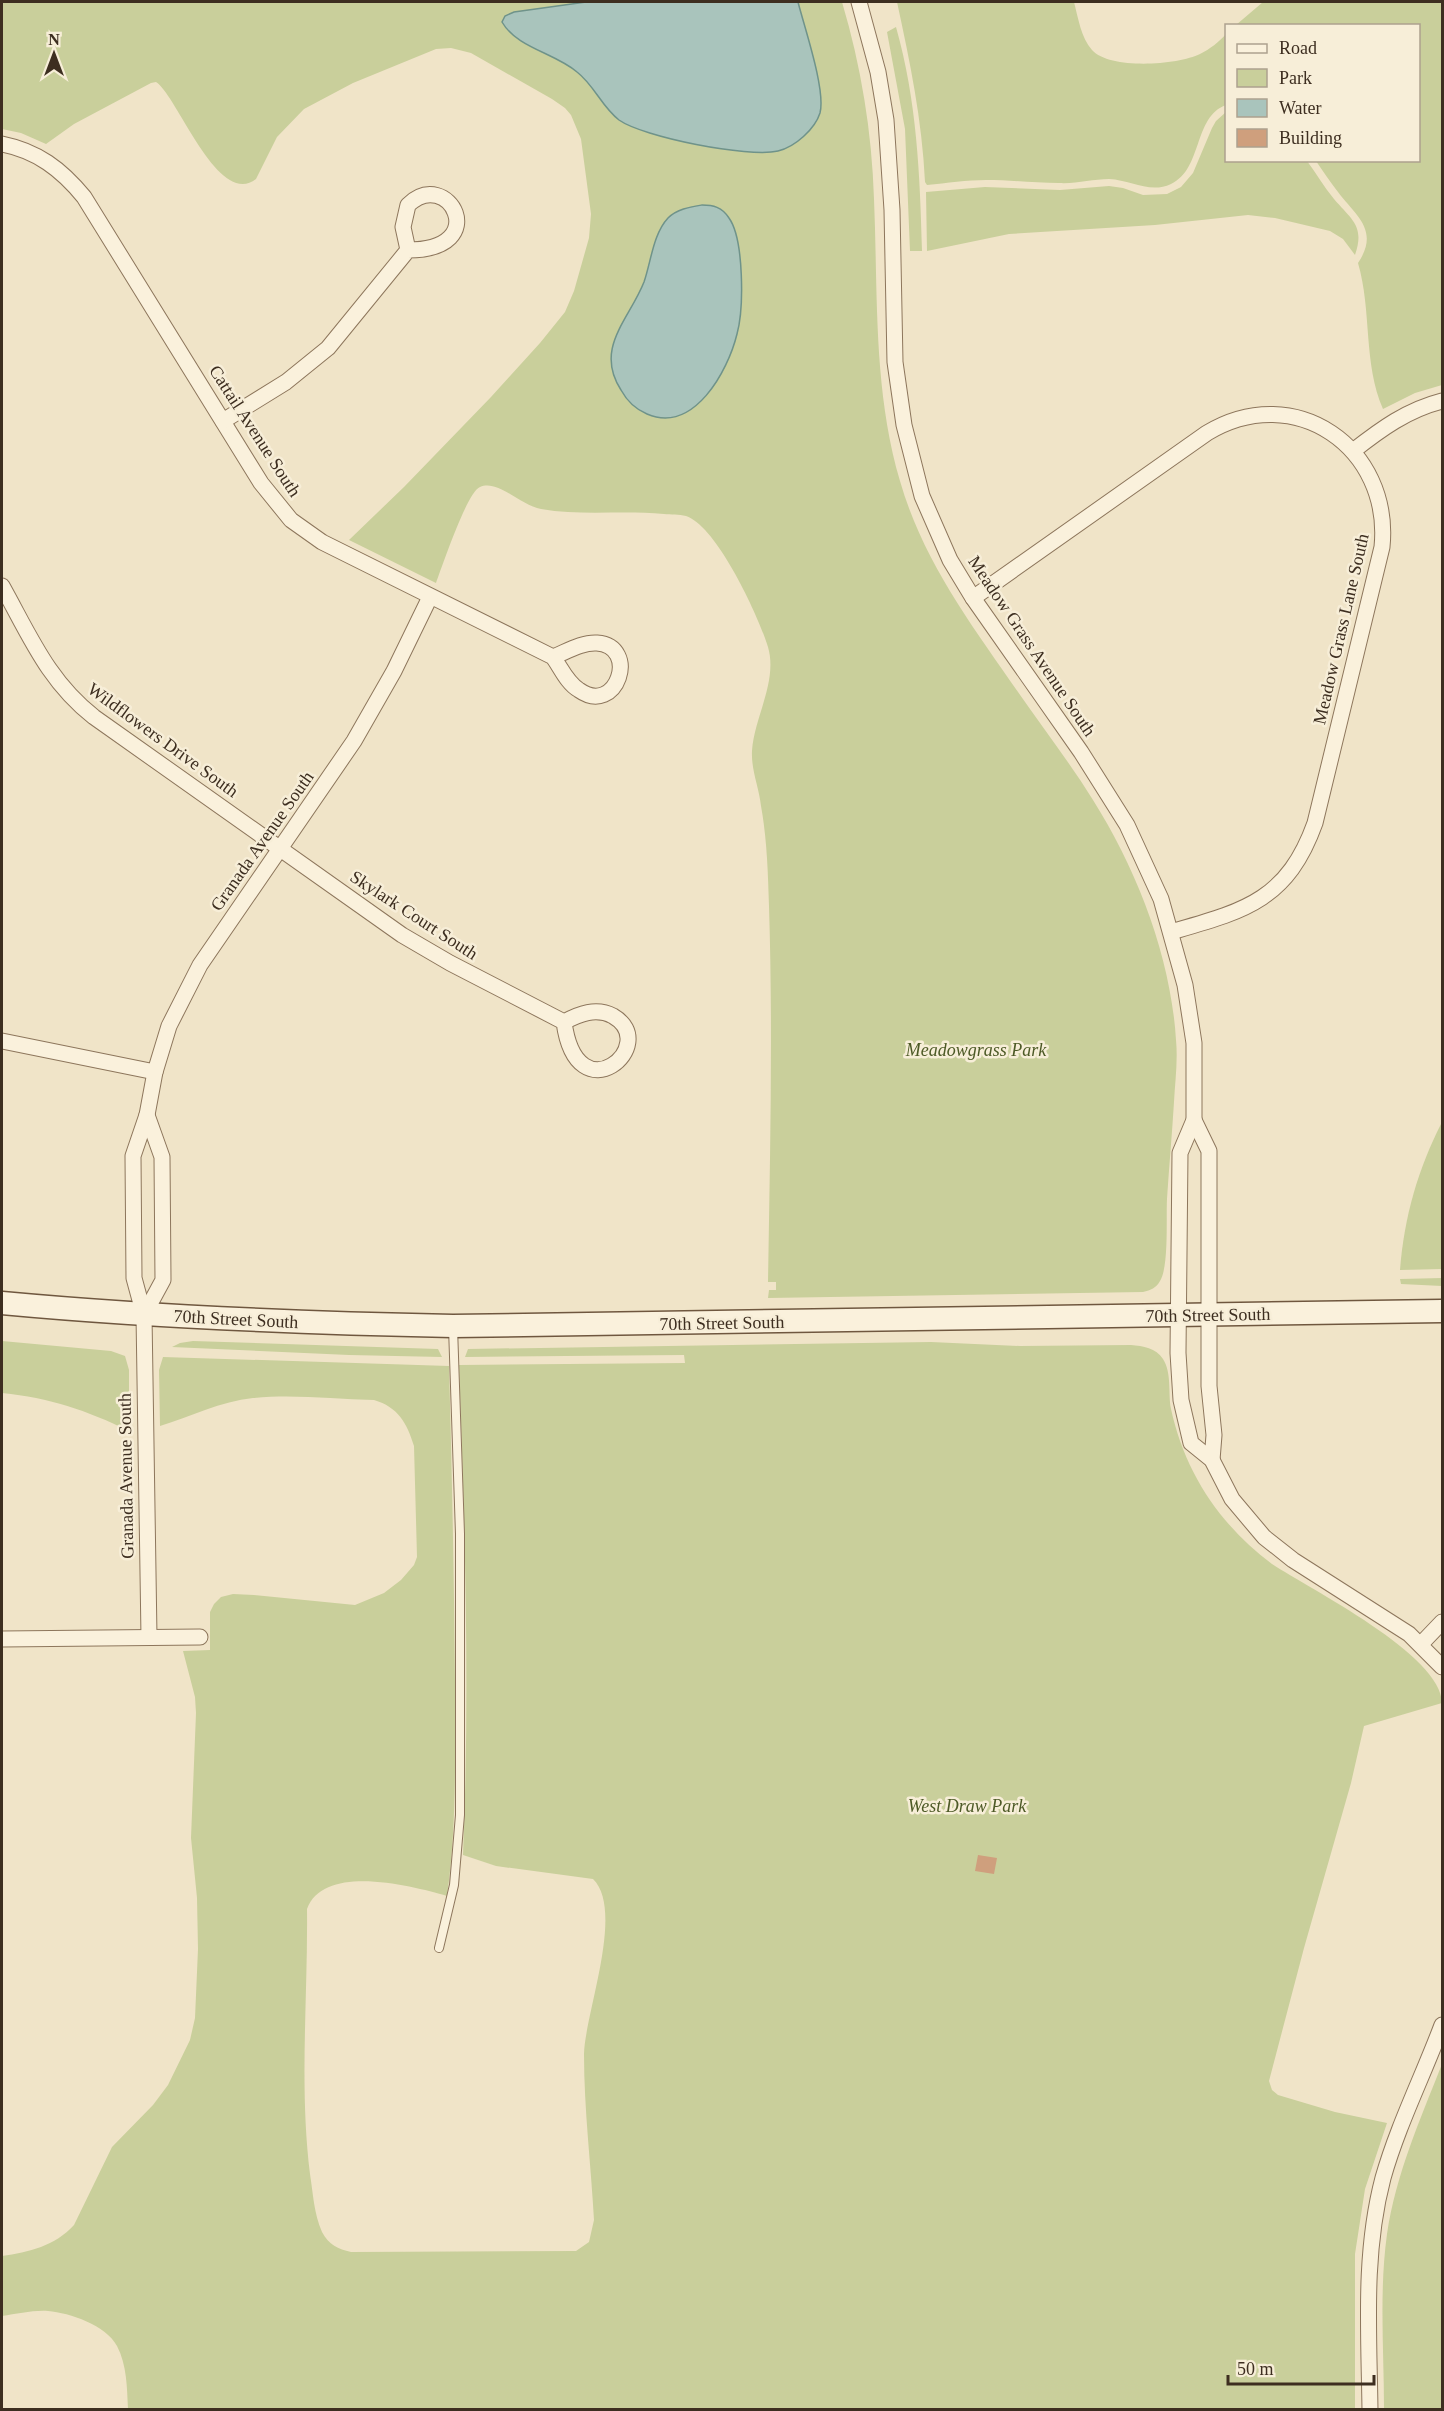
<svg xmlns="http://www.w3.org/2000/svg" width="1444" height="2411" viewBox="0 0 1444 2411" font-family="Georgia,serif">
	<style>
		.green { fill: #c9cf9b }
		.water { fill: #a9c4bc; stroke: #6f938a; stroke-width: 1.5 }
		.building { fill: #cf9f7d }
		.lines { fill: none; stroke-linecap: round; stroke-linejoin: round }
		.lane-casing { stroke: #8d765c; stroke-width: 10 }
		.street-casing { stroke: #8d765c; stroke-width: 17 }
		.secondary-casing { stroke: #6f573f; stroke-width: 25 }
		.lane { stroke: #faf1dc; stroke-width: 8 }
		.street { stroke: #faf1dc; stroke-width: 15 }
		.secondary { stroke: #faf1dc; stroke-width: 22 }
		.labels { text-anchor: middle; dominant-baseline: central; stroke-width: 5; stroke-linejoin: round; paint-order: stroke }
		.street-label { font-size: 18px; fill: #3d2e20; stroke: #f7eed8 }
		.park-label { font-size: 18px; font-style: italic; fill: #4d5a26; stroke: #f7eed8 }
	</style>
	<rect width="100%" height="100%" fill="#f0e4c8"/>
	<g class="green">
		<path d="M 2,2 L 842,2 C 861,66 872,132 874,199 C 878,294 873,389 900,481 C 923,561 971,624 1018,692 C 1043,728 1070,763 1093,800 C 1137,870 1171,957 1176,1040 C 1178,1061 1175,1082 1174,1102 C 1172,1135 1169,1167 1167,1199 C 1166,1218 1169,1267 1160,1281 C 1156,1288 1151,1290 1143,1292 L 768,1298 L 769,1290 L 776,1290 L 776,1282 L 768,1282 C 770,1157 773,1031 769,906 C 768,873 767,839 761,806 C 759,787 751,770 752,751 C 754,718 778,681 768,647 C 759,617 717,526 686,516 C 679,514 671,515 664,514 C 623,510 581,516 541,509 C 521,506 498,479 480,487 C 467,492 442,567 436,583 L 349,540 L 404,487 L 491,397 L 540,343 L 565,312 L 574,291 L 589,238 L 591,214 L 581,139 L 571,115 L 565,108 L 552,99 L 471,53 L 451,48 L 436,49 L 353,83 L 304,109 L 277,137 L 256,179 C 218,209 177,95 156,82 L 151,83 L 74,124 L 46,144 L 21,133 L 2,129 Z"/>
		<path d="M 897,2 L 1074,2 C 1078,17 1081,38 1092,50 C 1110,70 1178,65 1200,54 C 1210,49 1219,42 1226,34 L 1226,105 C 1193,117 1203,169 1171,184 C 1150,194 1131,180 1109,179 C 1093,179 1076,184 1059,183 C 1035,183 1011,180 986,180 C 967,180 947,183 927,185 L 925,182 C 922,120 910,62 897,2 Z"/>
		<path d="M 1263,2 L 1442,2 L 1442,385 L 1415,393 L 1383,409 C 1363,363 1372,311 1358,263 C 1380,230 1356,216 1338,192 C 1330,182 1323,171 1316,161 L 1418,160 L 1418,26 L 1236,25 Z"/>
		<path d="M 896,27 C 917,101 920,175 922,251 L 910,251 L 905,129 L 887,32 Z"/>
		<path d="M 1226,112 L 1226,160 L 1307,161 C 1316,173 1324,187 1334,199 C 1352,220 1365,226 1355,255 L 1343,239 L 1330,231 L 1275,218 L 1248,215 L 1155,225 L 1009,234 L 927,251 L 926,192 L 985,187 L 1060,190 L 1109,186 L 1123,188 L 1143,195 L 1167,194 L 1181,187 L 1193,173 L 1212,128 L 1216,121 Z"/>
		<path d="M 1442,1122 L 1442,1269 L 1400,1270 C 1404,1217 1418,1169 1442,1122 Z"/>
		<polygon points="1442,1278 1442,1286 1401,1284 1400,1279"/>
		<path d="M 2,1341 L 111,1351 L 125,1356 L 129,1370 L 129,1431 C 86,1410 50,1398 2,1393 Z"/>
		<polygon points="193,1341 438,1349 442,1357 349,1355 172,1347 180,1343"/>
		<path d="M 931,1342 L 1020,1346 L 1131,1345 C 1143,1346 1156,1348 1163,1359 C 1172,1373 1168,1394 1171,1409 C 1185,1473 1220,1525 1272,1564 C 1310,1589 1442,1655 1442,1703 L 1364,1726 L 1351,1783 L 1304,1948 L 1269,2081 L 1272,2090 L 1278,2095 L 1335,2112 L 1387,2123 L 1365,2189 L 1355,2254 L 1355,2409 L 128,2409 C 127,2388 127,2365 117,2346 C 106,2325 70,2313 48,2311 C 33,2310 17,2314 2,2316 L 2,2256 C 29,2252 55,2246 74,2225 L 112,2147 L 153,2105 L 168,2085 L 190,2040 L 195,2018 L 198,1949 L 197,1898 L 191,1838 L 196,1713 L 195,1697 L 183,1651 L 210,1650 L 210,1612 L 214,1604 L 221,1597 L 233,1594 L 254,1595 L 355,1605 L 384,1593 L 401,1580 L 414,1565 L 417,1557 L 414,1446 C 407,1423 398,1407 374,1400 C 334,1399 293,1394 253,1398 C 221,1401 190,1417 160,1426 L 159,1370 L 163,1357 L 449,1366 C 452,1471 454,1576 455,1681 C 455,1753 457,1825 447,1896 C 412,1886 324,1863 307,1909 C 308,1998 299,2086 310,2174 C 313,2193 314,2214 322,2232 C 329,2245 338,2249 351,2252 L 576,2251 L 589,2242 L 594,2220 C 591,2165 584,2109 584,2054 C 585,2013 625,1910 593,1879 L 496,1866 L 463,1855 C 470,1692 465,1528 459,1365 L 685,1363 L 684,1355 L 465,1357 L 468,1349 Z"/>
		<path d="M 1442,2064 L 1442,2409 L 1384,2409 C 1384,2352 1379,2292 1387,2234 C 1396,2174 1420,2120 1442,2064 Z"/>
	</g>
	<g class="water">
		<path d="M 586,2 L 798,2 C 804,26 826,90 820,113 C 815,129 795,147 778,151 C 748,158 643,137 619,120 C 602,107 594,85 577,72 C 555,53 517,48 502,22 L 505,16 L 514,12 Z"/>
		<path d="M 702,205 C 713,205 722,207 729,218 C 744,239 744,308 737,334 C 728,371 694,434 647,414 C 635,409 627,401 621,390 C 594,348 629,320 644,282 C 651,262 653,234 668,218 C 677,209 690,207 702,205 Z"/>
	</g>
	<polygon class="building" points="978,1855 997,1858 994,1874 975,1871"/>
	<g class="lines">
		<g class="lane-casing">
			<polyline id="lane" points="439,1948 454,1885 460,1815 460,1534 453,1327"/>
		</g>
		<g class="street-casing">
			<g id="street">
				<polyline points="859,2 878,72 886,120 892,210 895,362 904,425 922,496 950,560 973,598 1081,752 1127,825 1161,899 1185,985 1194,1043 1194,1120 1180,1153 1178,1353 1181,1400 1191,1443 1212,1460 1232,1499 1264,1537 1293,1560 1409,1634 1442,1667"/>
				<path d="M 2,144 C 37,151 61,169 84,197 L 261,483 L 291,520 L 322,542 L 553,657 C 561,668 567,683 579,690 C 617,717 640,646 597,643 C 582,642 566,652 553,657"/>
				<path d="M 223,421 L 286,382 L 328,348 L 408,250 C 494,250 448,166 408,205 L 403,227 L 408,250"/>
				<path d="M 1353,451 C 1381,429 1407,410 1442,401"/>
				<path d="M 2,586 C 30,636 48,681 94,717 L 402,935 L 450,963 L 564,1022 C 577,1118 662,1044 613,1016 C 596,1007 579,1014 564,1022"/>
				<path d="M 973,598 L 1207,433 C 1295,380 1392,448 1382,547 L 1315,823 C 1287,901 1244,911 1171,932"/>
				<polyline points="2,1041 155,1072"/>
				<polyline points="1194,1120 1209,1151 1209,1386 1214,1435 1212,1460"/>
				<polyline points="144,1315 163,1280 162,1157 147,1115"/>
				<polyline points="149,1637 144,1315 134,1278 133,1156 147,1115 155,1072 169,1026 200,965 354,741 394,671 430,597"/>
				<polyline points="2,1639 200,1637"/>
				<polyline points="1421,1644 1442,1622"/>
				<path d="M 1370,2410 C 1369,2332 1363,2254 1383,2178 C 1398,2125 1423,2076 1442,2025"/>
			</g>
		</g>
		<g class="secondary-casing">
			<path id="secondary" d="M 2,1303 C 152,1317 302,1323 453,1326 L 1442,1311"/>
		</g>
		<use href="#lane" class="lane"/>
		<use href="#street" class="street"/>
		<use href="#secondary" class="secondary"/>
	</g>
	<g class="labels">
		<g class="street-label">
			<text transform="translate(255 431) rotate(57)">Cattail Avenue South</text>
			<text transform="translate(1341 629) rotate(-77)">Meadow Grass Lane South</text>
			<text transform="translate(1032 646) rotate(56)">Meadow Grass Avenue South</text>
			<text transform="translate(163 740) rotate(36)">Wildflowers Drive South</text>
			<text transform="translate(262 841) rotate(-55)">Granada Avenue South</text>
			<text transform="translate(414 915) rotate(33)">Skylark Court South</text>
			<text transform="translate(1208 1315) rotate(-1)">70th Street South</text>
			<text transform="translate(236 1319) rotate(3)">70th Street South</text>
			<text transform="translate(722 1323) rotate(-1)">70th Street South</text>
			<text transform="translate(126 1476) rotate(-91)">Granada Avenue South</text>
		</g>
		<g class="park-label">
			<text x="976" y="1050">Meadowgrass Park</text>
			<text x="967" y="1806">West Draw Park</text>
		</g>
	</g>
	<rect width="1444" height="2411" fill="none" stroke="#3d2e20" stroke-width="6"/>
	<rect x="1225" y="24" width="195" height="138" fill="#f7eed8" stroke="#ada18e" stroke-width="1.5"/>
	<rect x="1237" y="44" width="30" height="9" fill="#faf1dc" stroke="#ada18e" stroke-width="1.5"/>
	<text x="1279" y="54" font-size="18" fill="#3d2e20">Road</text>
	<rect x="1237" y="69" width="30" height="18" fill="#c9cf9b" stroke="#ada18e" stroke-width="1.5"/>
	<text x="1279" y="84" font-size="18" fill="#3d2e20">Park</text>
	<rect x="1237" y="99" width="30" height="18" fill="#a9c4bc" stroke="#ada18e" stroke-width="1.5"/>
	<text x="1279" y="114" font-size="18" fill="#3d2e20">Water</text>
	<rect x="1237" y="129" width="30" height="18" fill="#cf9f7d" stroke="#ada18e" stroke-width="1.5"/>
	<text x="1279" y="144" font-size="18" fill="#3d2e20">Building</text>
	<g transform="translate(54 54)" stroke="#f7eed8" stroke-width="4.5" paint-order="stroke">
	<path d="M0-4.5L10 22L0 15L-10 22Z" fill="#3d2e20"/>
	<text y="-9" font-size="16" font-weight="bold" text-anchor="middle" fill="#3d2e20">N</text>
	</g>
	<path d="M1228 2375v9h146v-9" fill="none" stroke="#3d2e20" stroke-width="3"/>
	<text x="1237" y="2375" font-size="18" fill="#3d2e20" stroke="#f7eed8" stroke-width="4.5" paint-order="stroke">50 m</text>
</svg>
